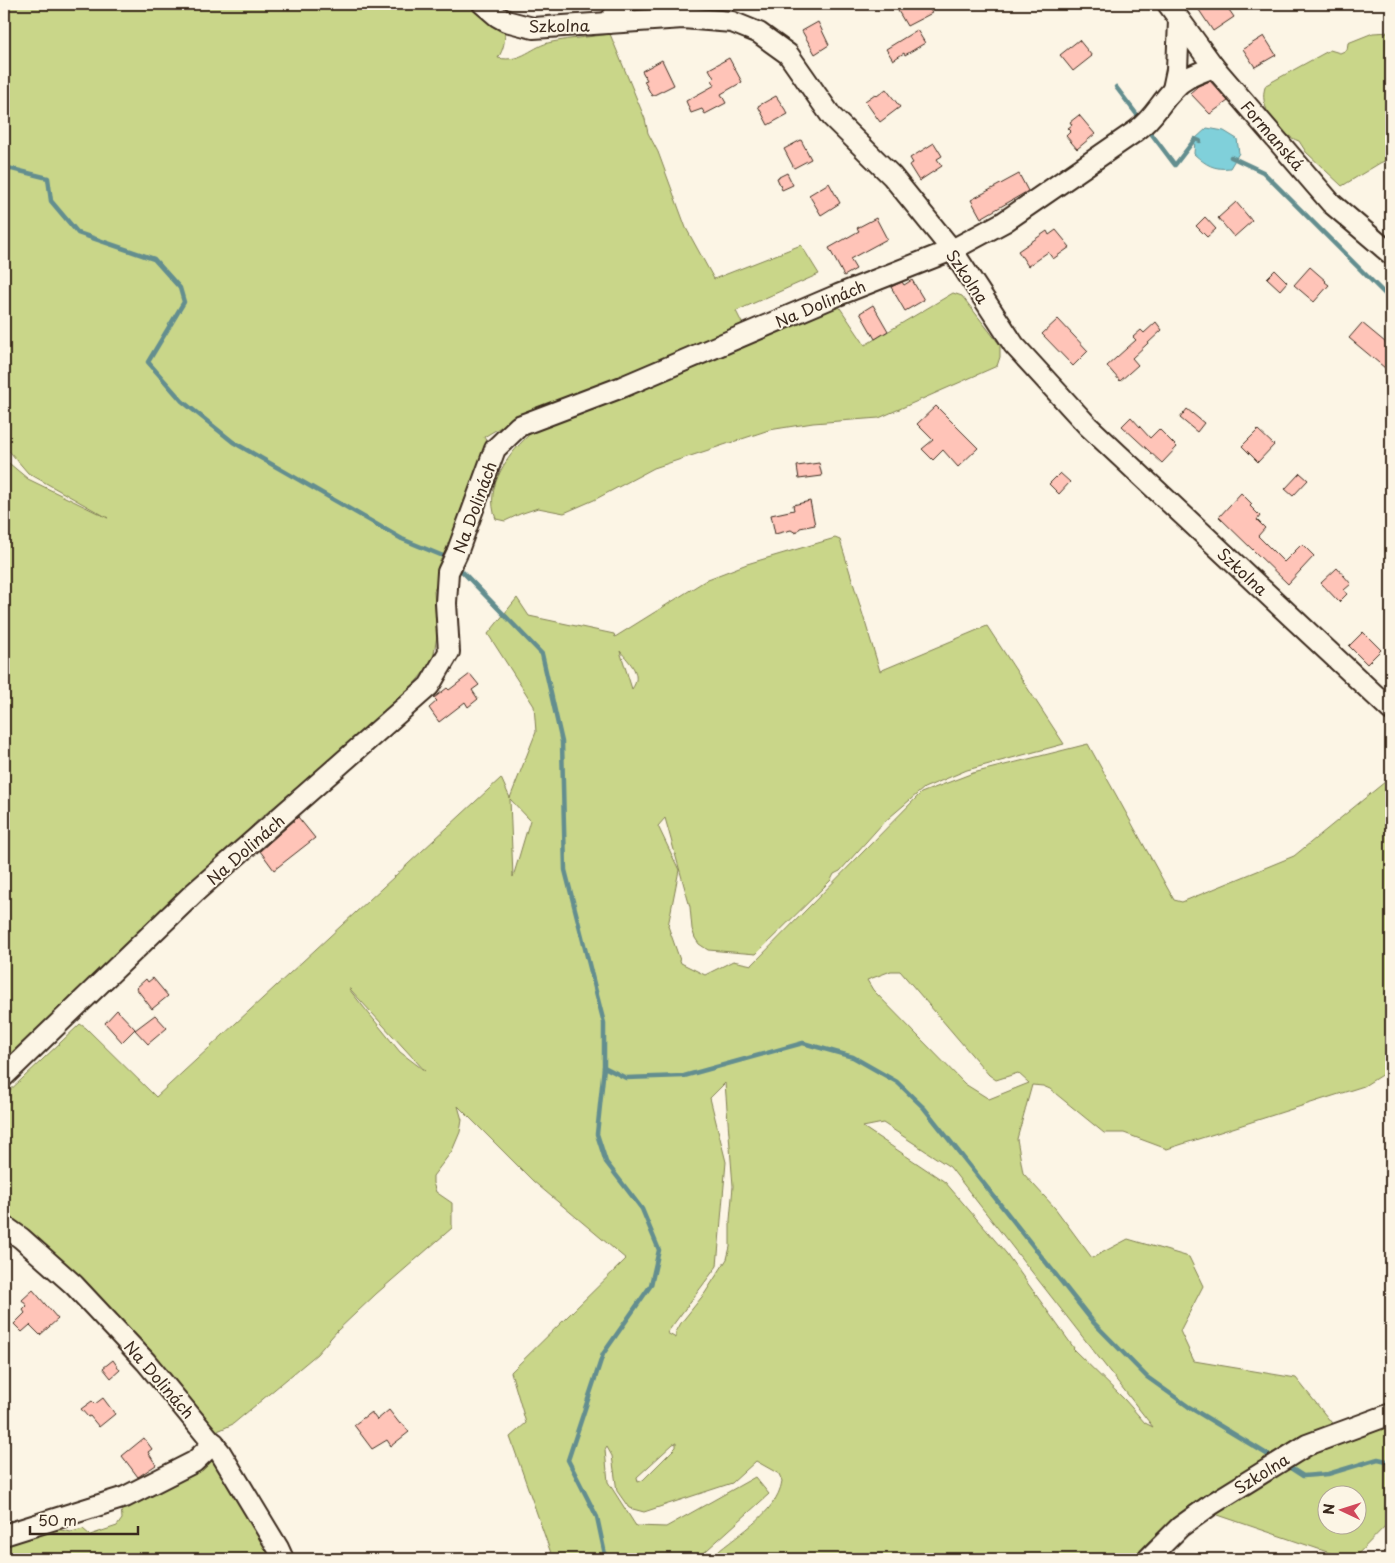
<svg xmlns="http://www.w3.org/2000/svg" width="1395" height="1563" viewBox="0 0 1395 1563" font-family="'Playpen Sans',sans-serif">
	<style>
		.green { fill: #c9d689; stroke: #828054; fill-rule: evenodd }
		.water { fill: #80d0da; stroke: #648e8f }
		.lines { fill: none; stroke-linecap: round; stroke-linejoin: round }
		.stream { stroke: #648e8f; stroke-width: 4.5 }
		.building { fill: #ffc4b8; stroke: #3b2a1e }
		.minor-casing { stroke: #3b2a1e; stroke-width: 24 }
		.minor { stroke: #fcf5e5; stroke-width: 20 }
		.labels { text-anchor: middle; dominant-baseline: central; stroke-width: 4; stroke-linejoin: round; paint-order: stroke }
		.street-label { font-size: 16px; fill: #3b2a1e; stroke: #fcf5e5 }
	</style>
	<rect width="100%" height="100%" fill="#fcf5e5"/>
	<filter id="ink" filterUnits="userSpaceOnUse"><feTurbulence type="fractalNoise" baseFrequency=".02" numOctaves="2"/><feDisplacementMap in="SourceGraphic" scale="10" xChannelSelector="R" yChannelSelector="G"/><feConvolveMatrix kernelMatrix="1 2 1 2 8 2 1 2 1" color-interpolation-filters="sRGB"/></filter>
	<g filter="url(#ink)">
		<g class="green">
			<path d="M 4,4 L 469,4 L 486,21 L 505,29 C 505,40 504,49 498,58 C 523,63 531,46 552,42 C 571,38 591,37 610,34 L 645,119 L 648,133 L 658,152 L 686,228 L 714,279 L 801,245 L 819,274 L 736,311 L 746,331 L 511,421 L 484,437 L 489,446 L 434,591 L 437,636 L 433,659 L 424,672 L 401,699 L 257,821 L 209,870 L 4,1066 L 4,459 L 28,479 L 108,518 L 28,473 L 4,445 Z"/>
			<path d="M 1391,32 L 1391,158 L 1380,163 L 1342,186 L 1306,152 L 1299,141 C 1280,135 1256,106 1266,85 L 1330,50 L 1340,53 L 1347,50 L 1348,43 L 1373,33 Z"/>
			<path d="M 953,293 L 962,296 L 1000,345 L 1000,357 L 997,366 L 879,418 L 813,423 L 769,430 L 654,468 L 594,500 L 564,513 L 538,508 L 520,514 L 505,521 L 496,519 C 483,486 509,453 533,431 L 836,302 L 865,345 Z"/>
			<path d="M 835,538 L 840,540 L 880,671 L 987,626 L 1064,744 L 967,770 L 924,788 L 883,823 L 840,871 L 834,874 L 831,880 L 756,954 L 708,950 L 699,944 L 695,938 L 692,929 L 690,907 L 665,818 L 658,826 L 679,870 L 668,926 L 681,963 L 705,975 L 733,961 L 752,965 L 921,793 L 973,773 L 1088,744 L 1174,900 L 1182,902 L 1294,856 L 1391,777 L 1391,1069 L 1364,1086 L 1167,1149 L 1124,1133 L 1104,1133 L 1050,1089 L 1043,1086 L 1032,1085 L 1017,1139 L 1023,1173 L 1055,1208 L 1092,1258 L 1128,1239 L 1189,1257 L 1203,1286 L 1180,1331 L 1194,1361 L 1296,1378 L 1335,1427 L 1391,1403 L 1391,1520 L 1353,1559 L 1348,1559 L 1215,1514 L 1209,1500 C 1176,1518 1157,1529 1133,1559 L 710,1559 C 732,1537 777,1515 782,1481 L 779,1474 L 756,1461 L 732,1483 L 644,1512 L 629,1508 L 617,1491 L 612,1456 L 607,1447 L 605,1450 L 608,1482 L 636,1526 L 666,1527 L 755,1477 L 769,1494 L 697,1559 L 553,1559 L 510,1437 L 526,1423 L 511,1372 L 626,1259 L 533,1181 L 458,1106 L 462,1120 L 460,1132 L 452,1151 L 433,1176 L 433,1183 L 436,1192 L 452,1203 L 452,1228 L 376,1294 L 337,1331 L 317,1354 L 233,1424 L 220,1430 L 213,1431 L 20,1228 L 4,1215 L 4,1096 L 80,1024 L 86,1028 L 156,1097 L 501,778 L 510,798 L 536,732 L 534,706 L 488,634 L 517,598 L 529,616 L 614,634 L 615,637 L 708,579 L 747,564 ZM 620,651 C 630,663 643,674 632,689 ZM 510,799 L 530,820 L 513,877 ZM 891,971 L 900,971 L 989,1075 L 996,1080 L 1018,1073 L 1029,1083 L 989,1099 L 965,1084 L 873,990 L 867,980 ZM 349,989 L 350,989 L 425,1071 L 400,1052 ZM 725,1083 L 733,1186 L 730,1220 L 730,1247 L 727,1259 L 705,1293 L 681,1323 L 676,1332 L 676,1338 L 667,1333 L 717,1266 L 726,1162 L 710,1098 ZM 883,1123 L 950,1167 L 1153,1427 L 1145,1423 L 1125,1400 L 1073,1349 L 1074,1348 L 1006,1253 L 945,1182 L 863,1127 ZM 676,1443 L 676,1447 L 643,1480 L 638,1482 L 637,1477 L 673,1444 ZM 1328,1496 L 1358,1496 L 1358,1526 L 1328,1526 Z"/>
			<polygon points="213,1460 220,1463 273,1558 270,1559 4,1559 4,1540 51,1528 71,1532 83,1529 90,1535 117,1526 122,1519 121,1506"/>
		</g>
		<path class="water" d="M 1207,128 L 1224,131 L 1237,139 L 1239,153 L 1230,168 C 1214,170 1206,165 1194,154 L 1195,139 Z"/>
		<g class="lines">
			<g class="stream">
				<polyline points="1116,87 1141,120"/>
				<polyline points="1147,128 1175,165 1195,139 1200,141"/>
				<polyline points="1231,157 1263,172 1391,300"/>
				<polyline points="4,167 48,178 51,201 78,233 154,259 180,288 184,302 148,362 182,401 233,442 402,539 448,558"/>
				<polyline points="457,566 542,654 562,742 565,870 604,1023 604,1067 597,1134 606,1162 642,1209 659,1250 651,1285 603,1354 568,1460 597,1517 606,1559"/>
				<polyline points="604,1067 626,1078 684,1076 803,1043 853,1057 897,1082 924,1108 1094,1323 1147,1377 1189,1407 1275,1459"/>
				<polyline points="1286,1465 1303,1476 1328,1474 1378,1459 1391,1462"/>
			</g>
		</g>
		<g class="building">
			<polygon points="894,4 927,4 932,13 907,26"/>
			<polygon points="1209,4 1225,4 1234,17 1213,31 1199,10"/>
			<polygon points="818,22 829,45 815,54 802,31"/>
			<polygon points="917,30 925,43 905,55 904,53 893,60 886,49"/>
			<polygon points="1264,36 1276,55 1255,67 1243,49"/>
			<polygon points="1079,40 1092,56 1073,71 1060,55"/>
			<polygon points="729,58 742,82 721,94 726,103 705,114 702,109 691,113 686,101 715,85 712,80 714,78 709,69"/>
			<polygon points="662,60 674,85 652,96 644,81 647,80 642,71"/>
			<polygon points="1210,81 1228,101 1210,114 1190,93 1198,86"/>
			<polygon points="886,89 900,107 880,122 865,101 875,94 877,96"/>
			<polygon points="776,96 788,114 768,125 758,106"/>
			<polygon points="1079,115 1095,134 1077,149 1066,136 1071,131 1068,128 1072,125 1070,122"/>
			<polygon points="801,140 811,159 794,168 784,149"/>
			<polygon points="934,143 942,156 937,159 942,166 919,181 909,165 913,163 910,158"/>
			<polygon points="787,173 793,185 782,190 777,178"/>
			<polygon points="1019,174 1028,191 981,218 971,200"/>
			<polygon points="829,183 840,203 821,215 809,195"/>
			<polygon points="1236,202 1252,221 1234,237 1218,218"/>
			<polygon points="1205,217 1216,229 1207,237 1196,226"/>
			<polygon points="876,218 887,239 850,259 856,269 844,276 829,248 859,231 857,228"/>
			<polygon points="1056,230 1070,247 1053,259 1048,252 1028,266 1018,251 1047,231 1049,235"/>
			<polygon points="1310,267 1326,281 1325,282 1329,285 1314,302 1294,285"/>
			<polygon points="1275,270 1287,282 1280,290 1267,278"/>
			<polygon points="912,280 924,300 905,311 891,287 902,282 904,285"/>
			<polygon points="873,305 888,331 875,339 860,313"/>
			<polygon points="1058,319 1088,351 1073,366 1042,334"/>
			<polygon points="1156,322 1162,330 1132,358 1138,365 1120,381 1107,366 1136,340 1133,337 1141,330 1144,333"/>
			<polygon points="1362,323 1391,347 1391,373 1349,338"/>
			<polygon points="936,406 978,448 958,467 943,450 933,460 922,449 933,440 917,424"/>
			<polygon points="1187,409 1204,423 1197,432 1180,418"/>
			<polygon points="1131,417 1150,438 1159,429 1177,447 1162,463 1122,426"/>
			<polygon points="1258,430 1274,445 1258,462 1242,446"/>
			<polygon points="819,463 822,476 799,479 797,466"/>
			<polygon points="1060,473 1070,482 1059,494 1049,484"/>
			<polygon points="1300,473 1308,480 1293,496 1285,489"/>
			<polygon points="1241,493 1252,504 1250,506 1260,516 1257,520 1265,528 1258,536 1284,562 1302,544 1314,556 1288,584 1219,517"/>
			<polygon points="810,501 815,525 800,528 796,533 791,530 775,534 771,515 794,510 793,505"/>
			<polygon points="1337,568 1351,584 1344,590 1347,594 1339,602 1321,583"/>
			<polygon points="1363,632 1381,650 1367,664 1349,646"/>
			<polygon points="470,674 479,685 472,690 478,699 468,707 465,702 439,722 429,708 437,701 434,698 447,688 449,690"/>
			<polygon points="298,817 315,838 274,870 260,851"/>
			<polygon points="153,978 168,996 152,1009 136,988 146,979 148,982"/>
			<polygon points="117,1010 135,1029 122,1042 105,1023"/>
			<polygon points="155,1015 167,1028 148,1044 135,1030"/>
			<polygon points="33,1290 58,1319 40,1335 30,1325 22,1332 14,1324 25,1313 23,1310 27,1306 22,1300"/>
			<polygon points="113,1360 120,1370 111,1378 103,1368"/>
			<polygon points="103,1398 115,1414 99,1427 90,1416 88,1417 81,1409 92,1401 95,1404"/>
			<polygon points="389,1410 400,1424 402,1423 409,1432 391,1446 387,1440 372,1449 354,1425 371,1412 377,1420"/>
			<polygon points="144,1438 152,1449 148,1452 156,1465 138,1477 122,1456"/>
		</g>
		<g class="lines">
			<g class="minor-casing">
				<g id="minor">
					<polyline points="483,4 497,16 506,21 533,28 683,18 732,22 759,33 788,54 832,117 892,176 952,250 1014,345 1088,426 1391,710"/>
					<polyline points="1168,4 1214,67 1331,203 1391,254"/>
					<polyline points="608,23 623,4"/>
					<polyline points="1173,89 1177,70 1179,20"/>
					<path d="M 4,1076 L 194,893 L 429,686 L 449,652 L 446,603 L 448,572 L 457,553 L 495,449 L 519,426 L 622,387 L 838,295 L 952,250 L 1004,222 L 1136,131 C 1154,118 1159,104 1173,90 C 1184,77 1199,73 1214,67"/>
					<polyline points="4,1226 21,1238 74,1285 146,1362 220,1452 278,1548 283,1559"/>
					<polyline points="4,1535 125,1497 194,1462 214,1443"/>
					<polyline points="1148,1559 1180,1527 1212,1504 1307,1445 1391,1414"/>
				</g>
			</g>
			<use href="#minor" class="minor"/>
		</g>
	</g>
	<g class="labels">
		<g class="street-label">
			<text transform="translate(559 25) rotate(-1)">Szkolna</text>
			<text transform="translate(1273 135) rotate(49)">Formanská</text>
			<text transform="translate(968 276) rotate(56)">Szkolna</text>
			<text transform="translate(820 303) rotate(-23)">Na Dolinách</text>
			<text transform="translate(474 507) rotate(-70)">Na Dolinách</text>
			<text transform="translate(1243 571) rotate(43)">Szkolna</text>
			<text transform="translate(245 849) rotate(-41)">Na Dolinách</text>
			<text transform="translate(160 1379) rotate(49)">Na Dolinách</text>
			<text transform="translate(1261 1473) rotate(-32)">Szkolna</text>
		</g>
	</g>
	<rect width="1395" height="1563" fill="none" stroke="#fcf5e5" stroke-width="20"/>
	<rect x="10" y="10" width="1375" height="1543" fill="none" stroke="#3b2a1e" stroke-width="2" filter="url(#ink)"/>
	<g transform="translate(1342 1510) rotate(274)"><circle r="24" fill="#fcf5e5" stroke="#afa495"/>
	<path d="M0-4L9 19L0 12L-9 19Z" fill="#d1495b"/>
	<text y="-8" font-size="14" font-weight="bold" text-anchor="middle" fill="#3b2a1e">N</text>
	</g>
	<path d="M30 1526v8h108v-8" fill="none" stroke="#3b2a1e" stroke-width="2.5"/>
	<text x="38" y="1526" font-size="15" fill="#3b2a1e" stroke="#fcf5e5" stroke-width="4" paint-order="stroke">50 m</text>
</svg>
